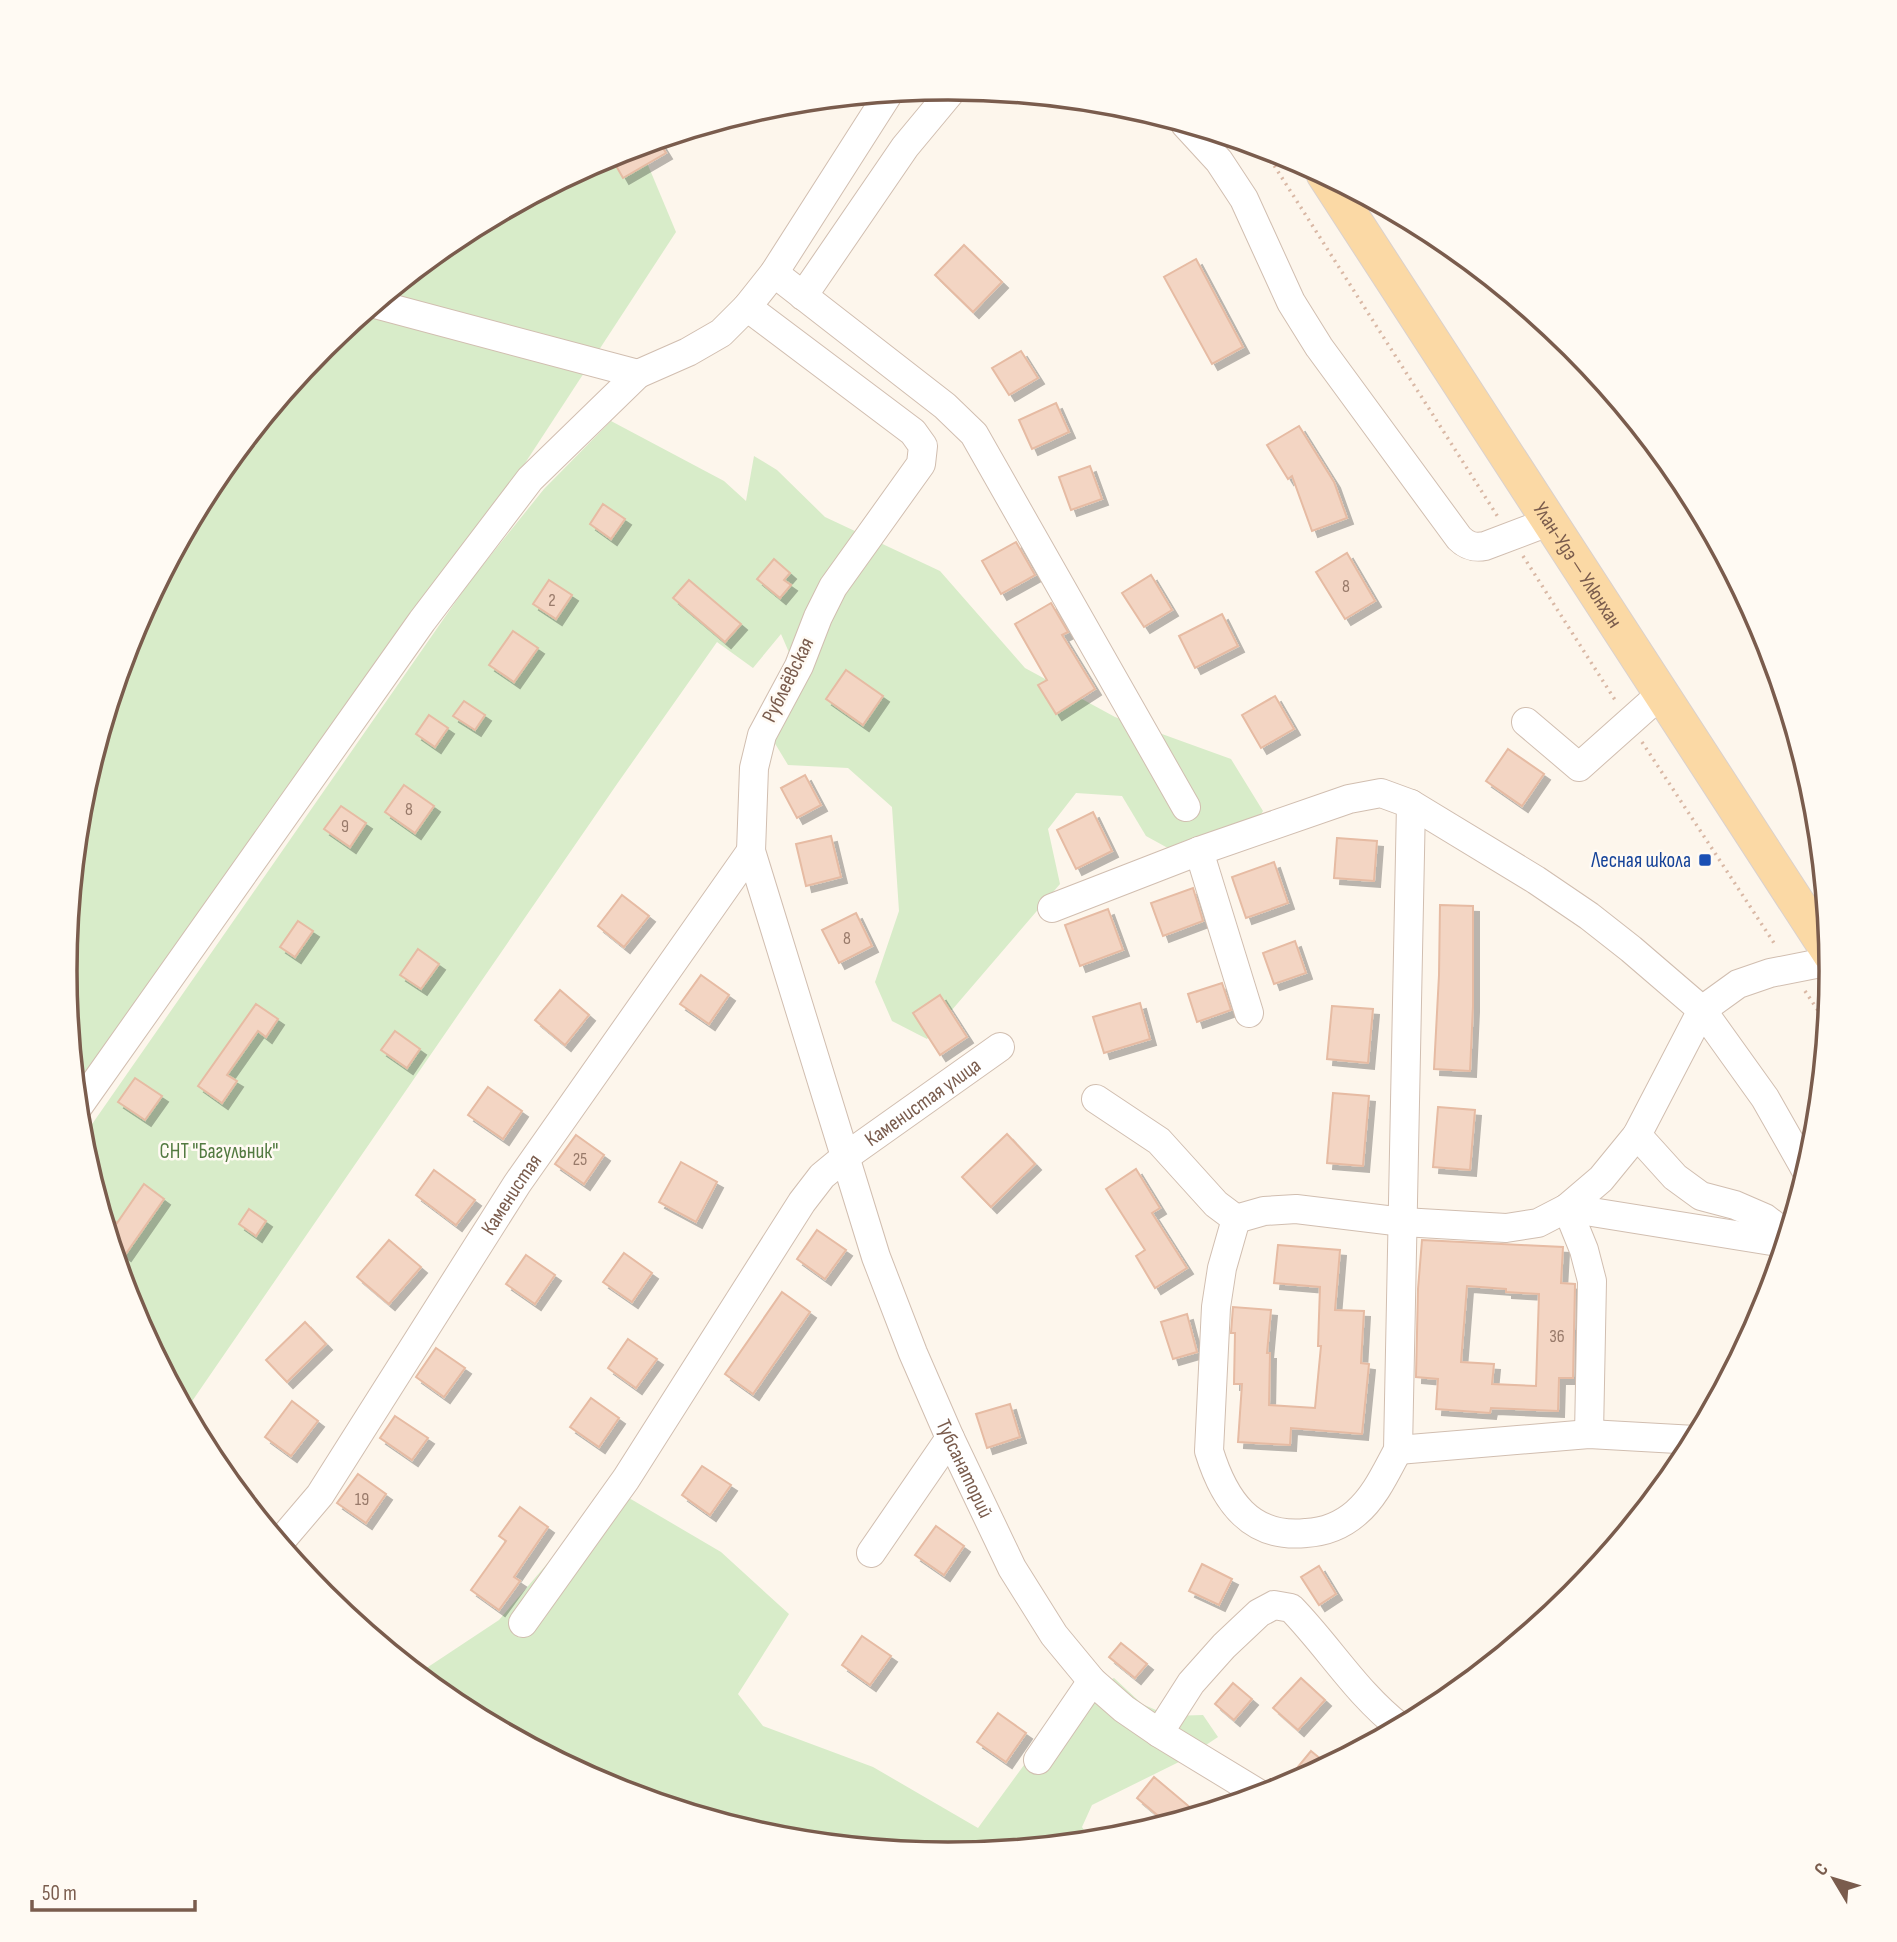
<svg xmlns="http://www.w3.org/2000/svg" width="1897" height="1942" viewBox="0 0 1897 1942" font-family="'Sofia Sans Condensed',sans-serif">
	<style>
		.green { fill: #d8ecc9 }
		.building { fill: #f3d5c3; stroke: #e6bba3; stroke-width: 2; fill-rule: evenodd; filter: url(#shadow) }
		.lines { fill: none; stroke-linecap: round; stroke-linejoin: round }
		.minor-casing { stroke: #d1beb0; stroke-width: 30 }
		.major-casing { stroke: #dad1cd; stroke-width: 37 }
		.path { stroke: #d9b8a5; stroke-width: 3.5; stroke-dasharray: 2 5; stroke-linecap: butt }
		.minor { stroke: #fff; stroke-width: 28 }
		.major { stroke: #fbd9a5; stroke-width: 35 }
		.transit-dot { fill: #1a4fb4; stroke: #fffaf3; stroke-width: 2.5 }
		.labels { text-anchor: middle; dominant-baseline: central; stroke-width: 5; stroke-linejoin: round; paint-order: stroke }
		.number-label { font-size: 18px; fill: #987a6a }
		.street-label { font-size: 21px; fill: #7a5c4d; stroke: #fffaf3 }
		.transit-label { font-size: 21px; fill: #164399; stroke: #fffaf3; text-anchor: end }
		.park-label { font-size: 21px; fill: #537a41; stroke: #fffaf3 }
		.rim { fill: none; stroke: #7a5c4d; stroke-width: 3.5 }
	</style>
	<defs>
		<filter id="shadow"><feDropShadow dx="6" dy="6" stdDeviation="0" flood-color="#0004"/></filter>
	</defs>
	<rect width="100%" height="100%" fill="#fdf6ec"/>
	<g class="green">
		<polygon points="640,146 676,232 422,621 78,1105 65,971 82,798 132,632 214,480 324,346 458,236 611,154"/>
		<polygon points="1596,374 1684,480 1740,586 1675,482 1612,406"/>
		<polygon points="611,421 724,481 746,501 754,456 777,470 825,517 940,571 1025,668 1115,717 1231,759 1263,811 1246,840 1195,863 1146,836 1122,796 1076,793 1048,829 1060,884 927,1039 892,1021 875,982 899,911 892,807 848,768 788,765 768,732 804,687 781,634 753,668 717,642 617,784 186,1410 132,1309 81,1140 470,581 544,489"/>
		<polygon points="612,1488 721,1552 789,1614 738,1694 763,1726 873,1767 978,1828 1073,1698 1114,1678 1142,1704 1170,1716 1203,1715 1218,1737 1185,1759 1092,1805 1082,1827 1091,1841 948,1855 776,1838 610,1787 457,1706 409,1666 422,1671 499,1620"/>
	</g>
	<g class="building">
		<polygon points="658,140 666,153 623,178 610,155"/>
		<polygon points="964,245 1002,282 973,312 935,275"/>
		<polygon points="1196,259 1243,347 1212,364 1164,277"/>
		<polygon points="1021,351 1038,378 1009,395 992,368"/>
		<polygon points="1056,403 1069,432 1032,449 1019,420"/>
		<polygon points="1299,426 1334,482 1347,518 1312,531 1292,476 1288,479 1267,445"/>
		<polygon points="1090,466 1102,499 1071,510 1059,477"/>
		<polygon points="603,504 625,519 611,539 590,524"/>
		<polygon points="1016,542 1035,575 1001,594 982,561"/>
		<polygon points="1347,553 1375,601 1345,619 1316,572"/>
		<polygon points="774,559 790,573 784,580 791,585 780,598 757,579"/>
		<polygon points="1151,575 1172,610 1144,627 1122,593"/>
		<polygon points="549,580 572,595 556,619 533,604"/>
		<polygon points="689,580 741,624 725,642 673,598"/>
		<polygon points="1051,603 1068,632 1062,635 1095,689 1056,714 1038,685 1047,680 1015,624"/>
		<polygon points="1222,614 1238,646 1195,668 1179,636"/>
		<polygon points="513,631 538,648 514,682 489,665"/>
		<polygon points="846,670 883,696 863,725 826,699"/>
		<polygon points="1275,696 1294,729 1261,748 1242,715"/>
		<polygon points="464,701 485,715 475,730 453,716"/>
		<polygon points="429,715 448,728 435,747 416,734"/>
		<polygon points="1508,749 1544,774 1522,806 1486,781"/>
		<polygon points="805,775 821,805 797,818 781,788"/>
		<polygon points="404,785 434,806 415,833 385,812"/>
		<polygon points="341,806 366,823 350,847 324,829"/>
		<polygon points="1093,812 1112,851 1076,869 1057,830"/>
		<polygon points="831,836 841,877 806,886 796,844"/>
		<polygon points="1337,838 1377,841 1374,881 1334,878"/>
		<polygon points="1274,862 1288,903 1246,918 1232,877"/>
		<polygon points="1193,888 1203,921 1163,936 1151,903"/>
		<polygon points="622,895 649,916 624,947 598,926"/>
		<polygon points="1440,905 1473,906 1473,1006 1470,1071 1434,1069 1439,975"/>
		<polygon points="1108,909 1123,950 1080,966 1065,925"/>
		<polygon points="856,913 872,946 839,963 822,930"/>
		<polygon points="298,921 313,931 295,957 280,947"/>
		<polygon points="1295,941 1306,973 1274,984 1263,953"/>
		<polygon points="418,949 439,964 421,989 400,975"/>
		<polygon points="701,975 729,995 709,1024 680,1004"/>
		<polygon points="1222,983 1231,1010 1197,1022 1188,994"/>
		<polygon points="560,990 589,1015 565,1045 535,1020"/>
		<polygon points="940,995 967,1037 940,1055 913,1013"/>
		<polygon points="1140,1003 1150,1039 1104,1053 1093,1017"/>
		<polygon points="256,1004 278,1019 266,1037 258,1031 227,1075 237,1081 222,1103 198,1086"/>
		<polygon points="1332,1006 1373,1009 1368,1063 1327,1059"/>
		<polygon points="395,1031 420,1049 407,1068 381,1050"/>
		<polygon points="135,1078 162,1096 145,1120 118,1102"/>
		<polygon points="488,1087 522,1111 503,1139 468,1115"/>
		<polygon points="1333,1093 1369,1096 1363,1166 1327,1163"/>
		<polygon points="1438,1107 1475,1110 1470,1170 1433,1167"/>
		<polygon points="1007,1134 1035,1164 991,1207 962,1177"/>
		<polygon points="576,1135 604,1155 584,1184 555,1164"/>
		<polygon points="681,1162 717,1182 696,1222 659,1202"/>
		<polygon points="1136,1169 1160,1208 1152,1213 1187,1268 1155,1288 1136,1256 1145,1250 1106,1189"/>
		<polygon points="434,1170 475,1200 456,1225 416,1195"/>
		<polygon points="144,1184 164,1199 125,1255 113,1246 103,1213 117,1223"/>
		<polygon points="249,1209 266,1221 256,1236 239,1224"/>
		<polygon points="817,1230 846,1250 825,1279 797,1259"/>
		<polygon points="389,1240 421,1267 389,1304 357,1277"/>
		<path d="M 1422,1240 L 1563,1247 L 1561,1283 L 1575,1284 L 1573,1378 L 1559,1378 L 1558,1411 L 1491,1408 L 1490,1413 L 1436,1409 L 1438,1379 L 1416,1377 L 1418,1289 ZM 1467,1286 L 1506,1289 L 1506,1292 L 1539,1294 L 1536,1386 L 1492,1384 L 1494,1364 L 1461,1362 Z"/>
		<polygon points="1278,1245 1340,1250 1335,1310 1364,1311 1361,1363 1369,1364 1362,1434 1291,1428 1290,1445 1238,1442 1242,1384 1234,1384 1235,1333 1231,1333 1233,1307 1271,1310 1267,1353 1270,1353 1269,1405 1315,1408 1321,1346 1318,1346 1320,1287 1274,1283"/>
		<polygon points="624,1253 652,1273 632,1302 603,1282"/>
		<polygon points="526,1255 555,1275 535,1304 506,1284"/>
		<polygon points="782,1292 810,1312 753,1394 725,1374"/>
		<polygon points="1187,1314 1197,1352 1173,1359 1161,1322"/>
		<polygon points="305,1322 326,1344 287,1382 266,1360"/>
		<polygon points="628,1339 657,1359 636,1388 608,1368"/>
		<polygon points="436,1348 465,1368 444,1397 416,1377"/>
		<polygon points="591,1398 619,1418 599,1447 570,1427"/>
		<polygon points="292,1401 318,1421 291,1456 265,1437"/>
		<polygon points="1010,1404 1020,1437 987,1448 976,1414"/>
		<polygon points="395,1416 428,1438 412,1460 380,1438"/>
		<polygon points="702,1466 731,1485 710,1515 682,1495"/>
		<polygon points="358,1474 386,1494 366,1523 337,1503"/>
		<polygon points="520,1507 548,1527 514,1577 520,1581 499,1610 471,1590 506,1541 499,1536"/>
		<polygon points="936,1526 964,1546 944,1575 915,1555"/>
		<polygon points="1202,1564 1232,1579 1219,1605 1189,1591"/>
		<polygon points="1319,1566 1336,1594 1319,1605 1301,1577"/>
		<polygon points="862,1636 891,1656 870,1685 842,1665"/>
		<polygon points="1121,1643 1147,1664 1135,1678 1109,1657"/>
		<polygon points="1301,1678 1325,1700 1298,1730 1273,1708"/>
		<polygon points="1233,1683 1252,1699 1234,1720 1215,1704"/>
		<polygon points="998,1713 1026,1733 1006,1762 977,1742"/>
		<polygon points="1311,1751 1328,1765 1279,1790"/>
		<polygon points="1154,1777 1198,1814 1168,1824 1137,1798"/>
	</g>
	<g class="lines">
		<g class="minor-casing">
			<g id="minor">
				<path d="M 1185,124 L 1219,161 L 1244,199 L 1291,302 L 1319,347 L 1459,538 C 1467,546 1474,548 1485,546 L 1551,521"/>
				<polyline points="774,273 945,406 974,434 1186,807"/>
				<polyline points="803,296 905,147 954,88"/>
				<polyline points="375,304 638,374 688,352 721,333 747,307 774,273 889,93"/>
				<path id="s1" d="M 747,307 L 913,432 L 923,446 L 921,464 L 833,587 L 818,617 L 799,666 L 762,735 L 754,768 L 751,851 L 876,1257 L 913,1353 L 950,1438 L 1012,1568 L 1054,1635 L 1092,1681 L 1124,1709 L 1159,1733 L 1261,1795"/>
				<polyline points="1526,722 1579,767 1662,693"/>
				<polyline points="1199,851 1249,1013"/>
				<polyline points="1052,908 1199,851 1349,799 1381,793 1411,804 1536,880 1589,916 1631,949 1702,1010 1765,1098 1807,1172"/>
				<path d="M 1096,1099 L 1159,1141 L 1216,1204 L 1236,1219 L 1222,1268 L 1216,1307 L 1209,1451 C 1224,1500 1250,1539 1306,1533 C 1324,1532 1341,1526 1356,1513 C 1375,1497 1386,1472 1398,1450 L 1411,804"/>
				<polyline points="78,1107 422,621 530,479 638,374"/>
				<polyline points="1637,1135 1675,1177 1701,1196 1735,1205 1765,1218 1787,1235"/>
				<polyline points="1567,1208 1584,1250 1592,1281 1589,1434"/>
				<polyline points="1567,1208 1785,1243"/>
				<polyline points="1236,1219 1264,1211 1296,1209 1403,1222 1506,1228 1538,1223 1567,1208 1601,1179 1637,1135 1702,1010 1738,984 1770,973 1831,961"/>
				<polyline points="1398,1450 1589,1434 1695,1440"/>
				<path id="s2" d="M 280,1542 L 320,1495 L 517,1184 L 751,851"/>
				<polyline points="871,1553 950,1438"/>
				<path id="s3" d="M 523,1623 L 626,1479 L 802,1202 L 822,1176 L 845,1157 L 1000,1047"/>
				<path d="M 1159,1733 L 1191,1683 L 1224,1646 L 1259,1613 L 1274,1605 L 1291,1608 C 1329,1647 1357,1694 1400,1727"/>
				<polyline points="1038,1760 1092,1681"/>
			</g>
		</g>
		<g class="major-casing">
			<g id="major">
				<path id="s4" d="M 1324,174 L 1831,955"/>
			</g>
		</g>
		<g class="path">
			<polyline points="1263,148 1498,517"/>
			<polyline points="1523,556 1617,703"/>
			<polyline points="1642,742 1776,946"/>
			<polyline points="1805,991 1827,1024"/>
		</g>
		<use href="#minor" class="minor"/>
		<use href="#major" class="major"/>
	</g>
	<rect class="transit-dot" x="1698" y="853" width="14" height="14" rx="3.5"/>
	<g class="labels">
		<g class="number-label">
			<text x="1346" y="586">8</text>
			<text x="552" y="600">2</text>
			<text x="409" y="809">8</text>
			<text x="345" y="826">9</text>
			<text x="847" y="938">8</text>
			<text x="580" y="1159">25</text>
			<text x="1557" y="1336">36</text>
			<text x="362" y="1499">19</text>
		</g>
		<g class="street-label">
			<text stroke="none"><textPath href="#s4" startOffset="466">Улан-Удэ — Улюнхан</textPath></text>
			<text transform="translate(788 680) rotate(-64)">Рублеёвская</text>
			<text stroke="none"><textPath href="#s3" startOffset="663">Каменистая улица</textPath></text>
			<text stroke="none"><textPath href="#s2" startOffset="418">Каменистая</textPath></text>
			<text stroke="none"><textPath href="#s1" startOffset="1330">Тубсанаторий</textPath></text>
		</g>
		<g class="transit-label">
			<text x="1691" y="860">Лесная школа</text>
		</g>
		<g class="park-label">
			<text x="219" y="1151">СНТ "Багульник"</text>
		</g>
	</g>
	<path d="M0 0H1897V1942H0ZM77 971a871 871 0 1 1 1742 0a871 871 0 1 1-1742 0Z" fill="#fffaf3" fill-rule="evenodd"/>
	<path class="rim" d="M77 971a871 871 0 1 1 1742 0a871 871 0 1 1-1742 0Z"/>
	<g transform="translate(1834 1879) rotate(308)" stroke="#fffaf3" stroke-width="5" paint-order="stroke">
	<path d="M0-5L12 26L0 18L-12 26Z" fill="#7a5c4d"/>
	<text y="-10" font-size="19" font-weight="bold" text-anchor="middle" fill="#7a5c4d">С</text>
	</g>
	<path d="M32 1900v10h163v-10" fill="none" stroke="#7a5c4d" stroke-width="3.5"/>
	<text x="42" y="1900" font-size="21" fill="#7a5c4d" stroke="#fffaf3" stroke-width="5" paint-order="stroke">50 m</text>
</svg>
